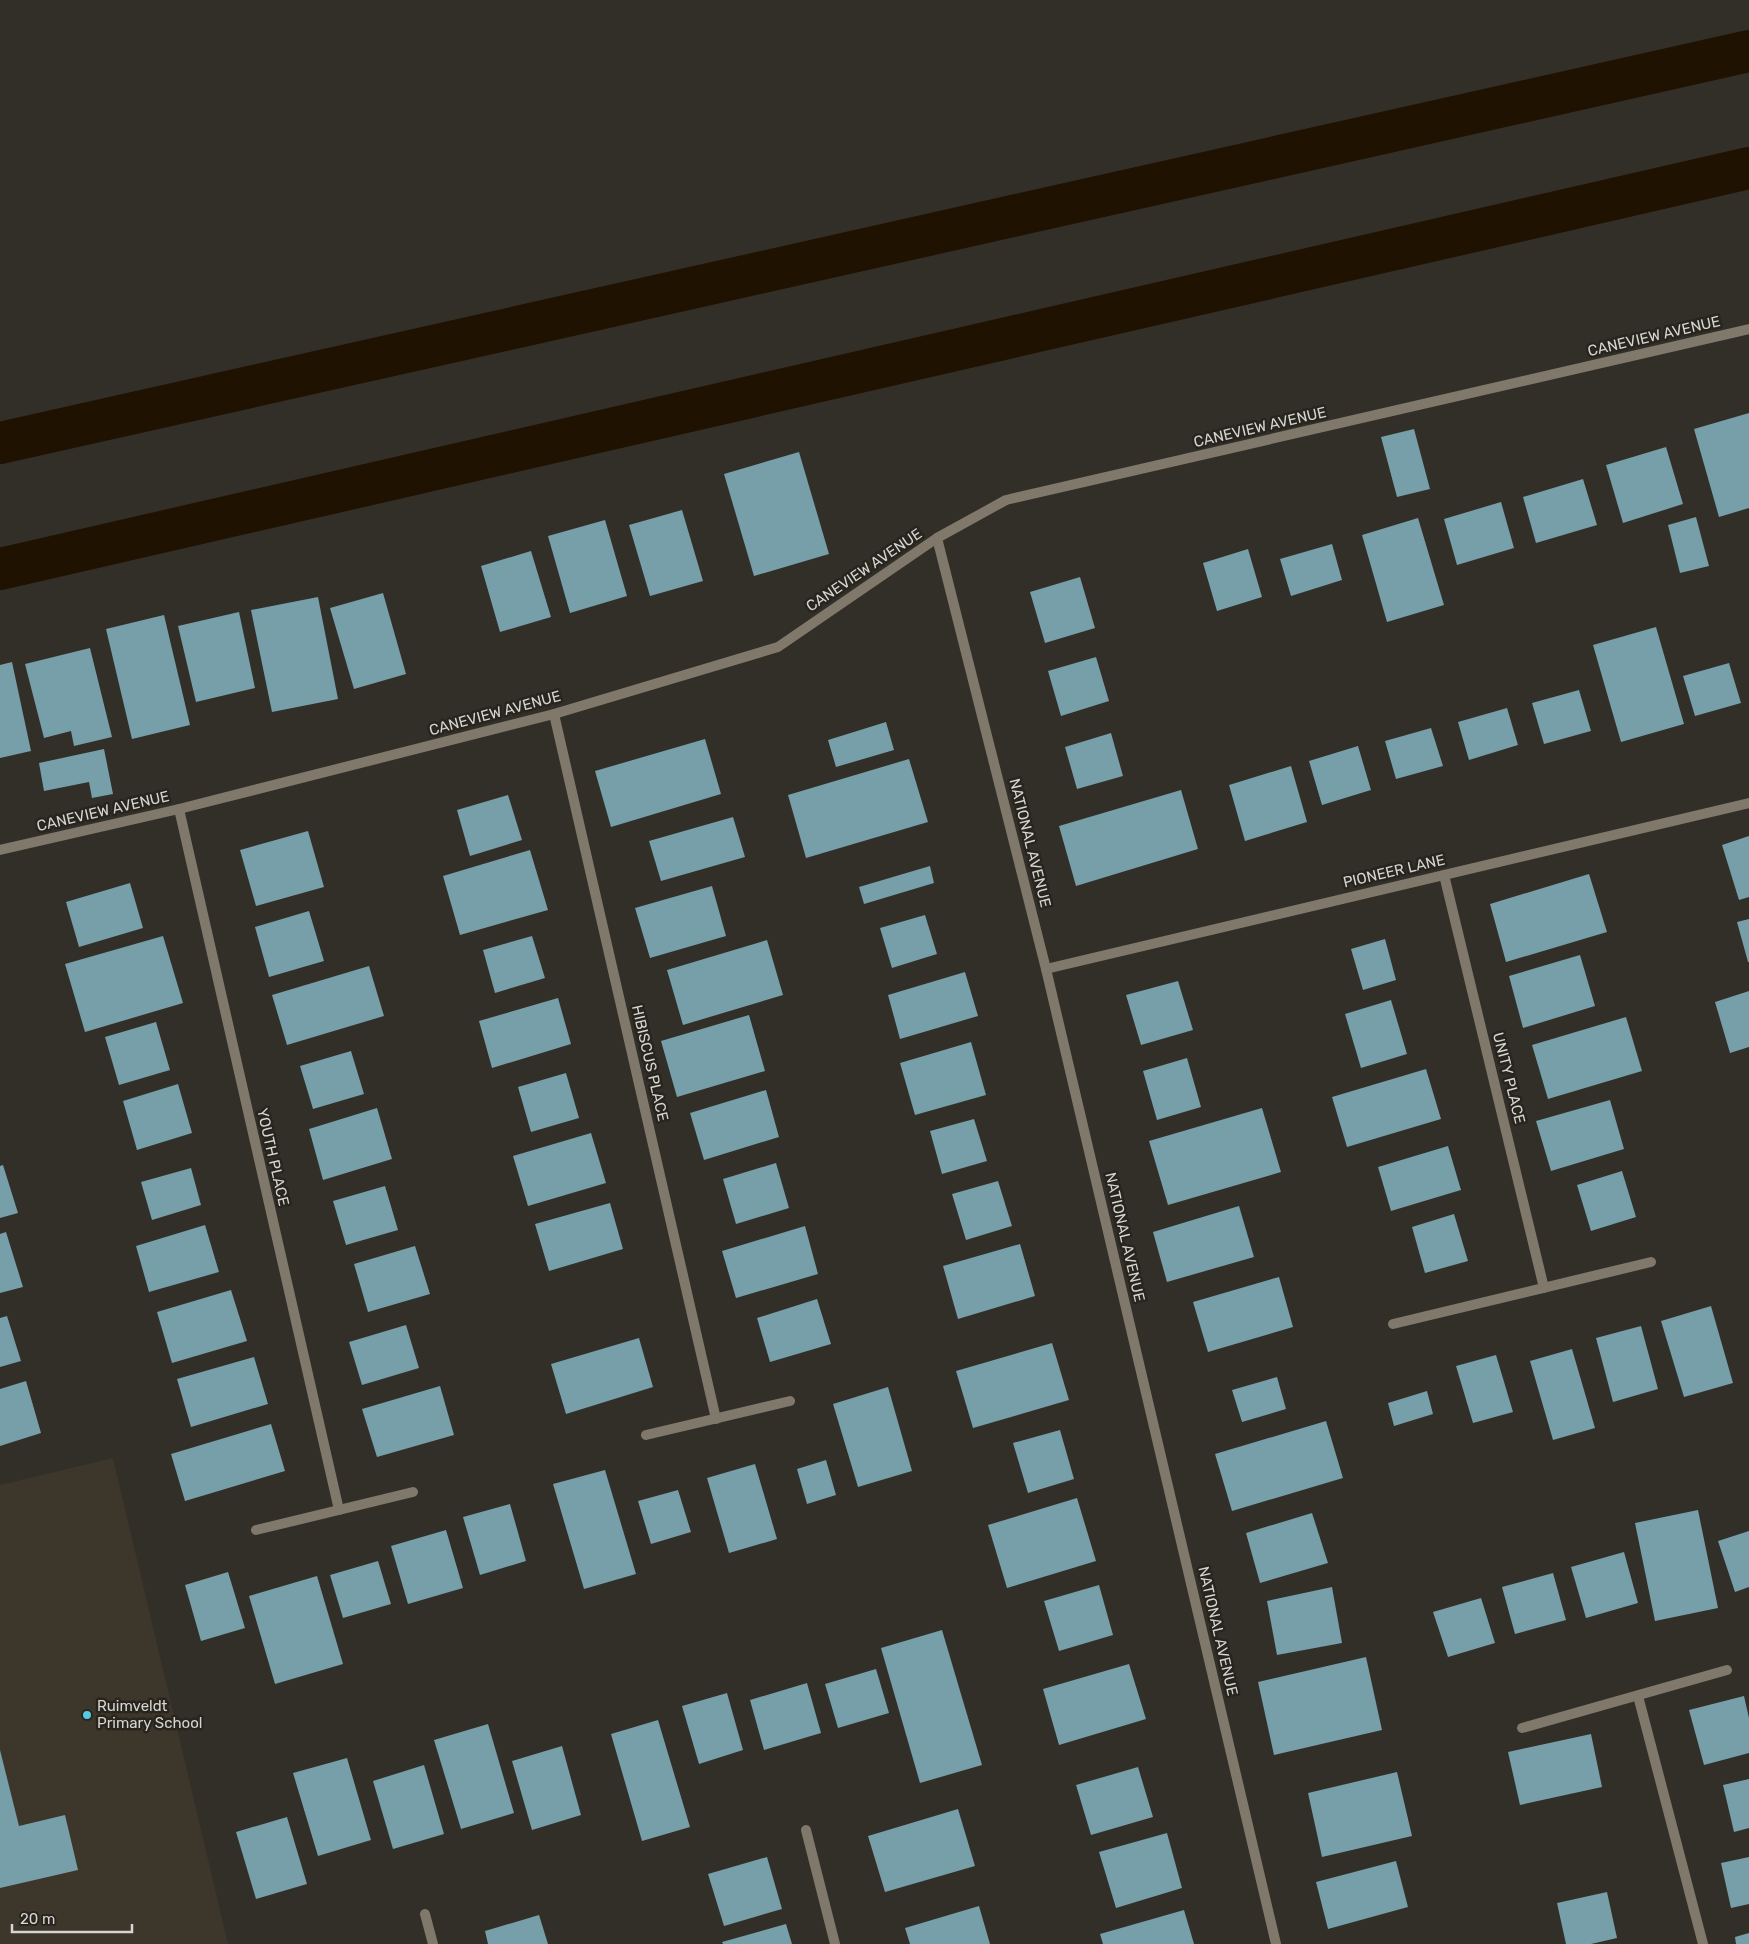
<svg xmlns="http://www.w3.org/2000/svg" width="1749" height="1944" viewBox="0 0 1749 1944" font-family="Rubik,sans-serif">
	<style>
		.built { fill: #3d362a }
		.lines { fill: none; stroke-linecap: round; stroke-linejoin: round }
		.canal { stroke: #201200; stroke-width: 42 }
		.building { fill: #769fa9 }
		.street { stroke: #7f786b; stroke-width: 10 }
		.poi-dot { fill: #56c9e1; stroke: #28251f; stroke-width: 2 }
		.labels { text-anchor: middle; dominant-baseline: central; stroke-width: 5; stroke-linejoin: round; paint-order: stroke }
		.street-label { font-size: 15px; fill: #d7d5d1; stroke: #28251f }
		.poi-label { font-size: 15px; fill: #d7d5d1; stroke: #28251f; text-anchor: start }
	</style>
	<rect width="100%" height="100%" fill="#322e28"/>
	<polygon class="built" points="113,1458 228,1944 0,1944 0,1485"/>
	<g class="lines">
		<g class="canal">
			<polyline points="0,443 1749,51"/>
			<polyline points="0,569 1749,168"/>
		</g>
	</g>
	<g class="building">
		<polygon points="1749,413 1749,508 1719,517 1694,429"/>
		<polygon points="1414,429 1430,489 1397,497 1381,437"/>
		<polygon points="1666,447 1683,504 1623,523 1606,465"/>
		<polygon points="799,452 829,554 754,576 724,474"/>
		<polygon points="1583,479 1597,525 1536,543 1523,497"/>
		<polygon points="1501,502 1514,548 1457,565 1444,519"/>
		<polygon points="682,510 703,581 650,596 629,525"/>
		<polygon points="1696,517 1709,566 1680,573 1668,525"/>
		<polygon points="1418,518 1444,605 1387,622 1362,535"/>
		<polygon points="605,520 627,596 570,613 548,536"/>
		<polygon points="1332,544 1342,580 1291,596 1280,559"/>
		<polygon points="1248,549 1262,597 1217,611 1203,563"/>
		<polygon points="531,551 551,617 500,632 481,566"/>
		<polygon points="1080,577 1095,628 1045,643 1030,592"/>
		<polygon points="383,593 406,674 354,689 330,608"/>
		<polygon points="318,597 338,699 272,712 251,610"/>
		<polygon points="239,612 255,688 196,702 178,626"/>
		<polygon points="164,615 190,725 132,739 106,629"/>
		<polygon points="1656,627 1684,724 1621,742 1593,645"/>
		<polygon points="90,648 112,737 74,746 71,731 44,738 25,664"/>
		<polygon points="1096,657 1109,701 1061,716 1048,671"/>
		<polygon points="12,662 31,751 0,758 0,665"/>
		<polygon points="1729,663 1741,703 1695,716 1683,676"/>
		<polygon points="1579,690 1591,731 1544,744 1532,703"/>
		<polygon points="1507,708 1518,745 1469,760 1458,722"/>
		<polygon points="886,722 894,750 836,767 828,740"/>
		<polygon points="1431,728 1443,766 1396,779 1385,741"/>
		<polygon points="1111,733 1123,776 1077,789 1065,747"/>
		<polygon points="705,739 721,794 611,827 595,771"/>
		<polygon points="1358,746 1371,790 1322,805 1309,761"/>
		<polygon points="104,749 113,794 92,798 89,782 44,791 39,763"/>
		<polygon points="909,759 928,822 806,858 788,795"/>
		<polygon points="1291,766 1307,822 1245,841 1229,785"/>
		<polygon points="1181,790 1198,849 1076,886 1059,826"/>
		<polygon points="508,795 522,840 470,856 457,810"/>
		<polygon points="733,817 745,857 661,881 649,841"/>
		<polygon points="308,831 324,887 256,906 240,850"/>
		<polygon points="1749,836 1749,897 1739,900 1722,845"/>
		<polygon points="530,850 548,910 460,935 443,876"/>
		<polygon points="930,866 934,883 864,904 859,887"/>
		<polygon points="1589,874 1607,932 1506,962 1490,904"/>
		<polygon points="130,883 143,928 79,947 66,902"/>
		<polygon points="712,886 726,936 650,958 635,908"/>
		<polygon points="309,911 324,961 269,977 255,927"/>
		<polygon points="925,915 937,954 892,968 880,928"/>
		<polygon points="1749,919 1749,962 1748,962 1737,922"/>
		<polygon points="163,936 183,1003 85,1032 65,964"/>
		<polygon points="532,936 545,978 495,993 483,950"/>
		<polygon points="1385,939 1396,980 1363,990 1351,949"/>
		<polygon points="767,940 783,995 683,1025 667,970"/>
		<polygon points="1580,955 1595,1006 1523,1028 1509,976"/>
		<polygon points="369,966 384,1016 287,1045 272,995"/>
		<polygon points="965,972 978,1016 900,1039 888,995"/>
		<polygon points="1178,981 1193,1030 1141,1045 1126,995"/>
		<polygon points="1749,991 1749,1047 1730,1053 1715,1002"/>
		<polygon points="558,998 571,1044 492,1068 479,1021"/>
		<polygon points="1391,1000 1407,1054 1361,1068 1345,1014"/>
		<polygon points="749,1015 765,1071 677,1097 661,1041"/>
		<polygon points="1626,1017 1642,1071 1548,1099 1532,1045"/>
		<polygon points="156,1022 170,1070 119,1085 105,1037"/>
		<polygon points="971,1042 986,1095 915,1115 900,1063"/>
		<polygon points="351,1051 364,1094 313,1109 300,1066"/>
		<polygon points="1187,1058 1201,1107 1157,1120 1143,1071"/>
		<polygon points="1426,1069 1441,1119 1347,1147 1332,1097"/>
		<polygon points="566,1073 579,1118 531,1132 518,1087"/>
		<polygon points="178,1084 192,1133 137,1150 123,1101"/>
		<polygon points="766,1090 779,1137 704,1160 690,1113"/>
		<polygon points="1610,1100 1624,1149 1551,1171 1536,1121"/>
		<polygon points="377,1108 392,1159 323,1180 309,1129"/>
		<polygon points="1262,1108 1281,1172 1168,1205 1149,1141"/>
		<polygon points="974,1119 987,1161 942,1174 930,1131"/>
		<polygon points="591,1133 606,1183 528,1206 513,1156"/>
		<polygon points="1448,1146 1461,1190 1391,1211 1378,1167"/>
		<polygon points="776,1163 789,1208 736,1224 723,1179"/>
		<polygon points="3,1165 18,1213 0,1218 0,1166"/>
		<polygon points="191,1168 201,1205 152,1220 141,1182"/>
		<polygon points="1622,1171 1636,1217 1591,1231 1577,1185"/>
		<polygon points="998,1181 1012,1226 966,1240 952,1194"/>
		<polygon points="385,1186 398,1230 346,1245 333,1201"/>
		<polygon points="610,1203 623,1249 549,1271 535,1224"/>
		<polygon points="1239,1206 1254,1257 1167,1282 1153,1232"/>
		<polygon points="1454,1214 1468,1261 1425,1273 1412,1227"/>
		<polygon points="205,1225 219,1272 149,1292 136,1246"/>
		<polygon points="805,1226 818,1274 736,1298 722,1251"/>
		<polygon points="6,1232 23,1287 0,1293 0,1234"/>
		<polygon points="1020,1244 1035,1296 958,1319 943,1266"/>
		<polygon points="415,1246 430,1294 368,1312 354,1264"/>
		<polygon points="1279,1277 1293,1327 1208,1352 1193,1302"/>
		<polygon points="231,1290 247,1341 172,1363 157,1312"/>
		<polygon points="817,1299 831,1344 770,1362 757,1318"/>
		<polygon points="1711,1306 1733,1383 1684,1397 1661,1321"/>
		<polygon points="7,1316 21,1361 0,1367 0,1318"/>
		<polygon points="406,1325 419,1368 362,1385 349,1342"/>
		<polygon points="1641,1326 1658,1389 1613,1402 1596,1338"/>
		<polygon points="639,1338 653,1387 566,1414 551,1364"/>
		<polygon points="1052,1343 1069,1400 973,1428 956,1371"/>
		<polygon points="1572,1349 1595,1428 1553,1440 1530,1361"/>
		<polygon points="1496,1355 1513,1412 1473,1423 1456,1366"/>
		<polygon points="254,1357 268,1404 191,1427 177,1379"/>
		<polygon points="1277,1377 1286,1409 1242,1422 1232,1390"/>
		<polygon points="26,1381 41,1433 0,1446 0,1389"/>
		<polygon points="440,1386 454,1435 377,1457 362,1409"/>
		<polygon points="888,1387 912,1471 858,1487 833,1404"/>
		<polygon points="1427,1391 1433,1414 1394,1426 1388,1403"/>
		<polygon points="1326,1421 1343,1478 1232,1511 1215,1454"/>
		<polygon points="271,1424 285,1471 185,1501 171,1454"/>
		<polygon points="1060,1430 1074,1479 1028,1493 1013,1443"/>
		<polygon points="826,1460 836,1495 807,1504 797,1469"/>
		<polygon points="755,1464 777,1539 729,1553 707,1478"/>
		<polygon points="605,1470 636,1574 584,1589 553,1484"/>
		<polygon points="678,1490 691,1532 651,1544 638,1501"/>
		<polygon points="1077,1498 1096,1561 1007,1588 988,1525"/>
		<polygon points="510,1504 526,1561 480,1575 463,1517"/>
		<polygon points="1698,1510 1718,1608 1655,1621 1635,1523"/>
		<polygon points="1312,1513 1328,1563 1260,1583 1246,1533"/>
		<polygon points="446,1530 463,1588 408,1604 391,1546"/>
		<polygon points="1749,1531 1749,1587 1735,1592 1718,1541"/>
		<polygon points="1624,1552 1638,1603 1586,1618 1571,1567"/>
		<polygon points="378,1561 391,1604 343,1618 330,1575"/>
		<polygon points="228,1572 245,1628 201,1641 185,1585"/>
		<polygon points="1553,1573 1566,1620 1515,1634 1502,1587"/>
		<polygon points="317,1576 343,1664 275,1684 249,1596"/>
		<polygon points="1099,1585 1113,1635 1059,1651 1044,1601"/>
		<polygon points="1332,1587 1342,1643 1277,1655 1267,1601"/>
		<polygon points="1481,1598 1495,1643 1448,1657 1433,1612"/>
		<polygon points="942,1630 982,1765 920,1783 881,1648"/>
		<polygon points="1366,1657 1382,1730 1274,1755 1258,1682"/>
		<polygon points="1129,1664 1146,1719 1059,1745 1043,1689"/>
		<polygon points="876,1669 889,1713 838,1728 825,1684"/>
		<polygon points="807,1683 821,1733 764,1750 750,1700"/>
		<polygon points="727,1693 743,1750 699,1764 682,1706"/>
		<polygon points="1744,1696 1749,1718 1749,1753 1704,1765 1689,1710"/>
		<polygon points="658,1720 690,1827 642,1841 611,1734"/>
		<polygon points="488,1724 514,1813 461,1829 434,1740"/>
		<polygon points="1591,1734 1602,1787 1520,1805 1508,1752"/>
		<polygon points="562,1746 581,1815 532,1830 512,1761"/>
		<polygon points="0,1750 19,1826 65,1815 78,1870 0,1888"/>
		<polygon points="347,1758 371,1840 318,1856 293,1773"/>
		<polygon points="424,1765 444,1834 393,1849 373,1781"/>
		<polygon points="1138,1767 1153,1817 1091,1835 1076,1785"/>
		<polygon points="1397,1772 1412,1836 1322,1857 1308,1793"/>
		<polygon points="1749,1779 1749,1828 1734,1832 1723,1785"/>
		<polygon points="958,1809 975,1866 885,1892 868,1836"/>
		<polygon points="287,1817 307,1884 256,1899 236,1832"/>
		<polygon points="1167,1833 1182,1888 1116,1908 1099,1852"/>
		<polygon points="767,1857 782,1909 724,1926 708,1874"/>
		<polygon points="1749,1857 1749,1904 1731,1908 1721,1863"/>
		<polygon points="1396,1861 1408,1907 1328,1929 1316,1882"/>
		<polygon points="1607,1892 1617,1938 1591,1944 1566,1944 1557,1903"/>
		<polygon points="979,1906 990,1944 910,1944 905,1928"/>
		<polygon points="1184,1910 1194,1944 1103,1944 1100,1934"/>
		<polygon points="539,1915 548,1944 488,1944 485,1931"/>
		<polygon points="786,1924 792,1944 723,1944 722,1942"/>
		<polygon points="1749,1933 1749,1944 1736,1944 1735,1937"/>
	</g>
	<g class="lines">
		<g class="street">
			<polyline points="937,538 1046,969 1276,1944"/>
			<polyline points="554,714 716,1419"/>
			<polyline points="179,809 339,1510"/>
			<polyline points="0,850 179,809 554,714 778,647 937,538 1006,500 1749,329"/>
			<polyline points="1444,875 1544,1288"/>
			<polyline points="1046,969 1749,803"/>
			<polyline points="1393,1324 1651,1262"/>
			<polyline points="646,1435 790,1401"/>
			<polyline points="256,1530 413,1492"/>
			<polyline points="1638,1696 1703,1944"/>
			<polyline points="1522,1728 1727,1670"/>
			<polyline points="806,1830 835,1944"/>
			<polyline points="425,1914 433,1944"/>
		</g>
	</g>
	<circle class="poi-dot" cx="87" cy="1715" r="5"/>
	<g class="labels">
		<g class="street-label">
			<text transform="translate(1654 336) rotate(-13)">CANEVIEW AVENUE</text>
			<text transform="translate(1260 427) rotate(-13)">CANEVIEW AVENUE</text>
			<text transform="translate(864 570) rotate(-34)">CANEVIEW AVENUE</text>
			<text transform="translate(495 713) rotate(-15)">CANEVIEW AVENUE</text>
			<text transform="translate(103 811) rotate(-13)">CANEVIEW AVENUE</text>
			<text transform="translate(1030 843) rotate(76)">NATIONAL AVENUE</text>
			<text transform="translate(1394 871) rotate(-13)">PIONEER LANE</text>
			<text transform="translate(650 1063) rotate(77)">HIBISCUS PLACE</text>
			<text transform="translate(1509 1078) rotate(76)">UNITY PLACE</text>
			<text transform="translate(273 1157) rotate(77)">YOUTH PLACE</text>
			<text transform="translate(1125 1237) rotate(77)">NATIONAL AVENUE</text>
			<text transform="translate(1218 1631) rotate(77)">NATIONAL AVENUE</text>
		</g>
		<g class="poi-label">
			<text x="97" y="1706">Ruimveldt<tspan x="97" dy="17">Primary School</tspan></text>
		</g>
	</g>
	<path d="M12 1924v8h120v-8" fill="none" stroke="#d7d5d1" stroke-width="2.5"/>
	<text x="20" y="1924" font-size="15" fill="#d7d5d1" stroke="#28251f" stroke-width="4" paint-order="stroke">20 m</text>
</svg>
